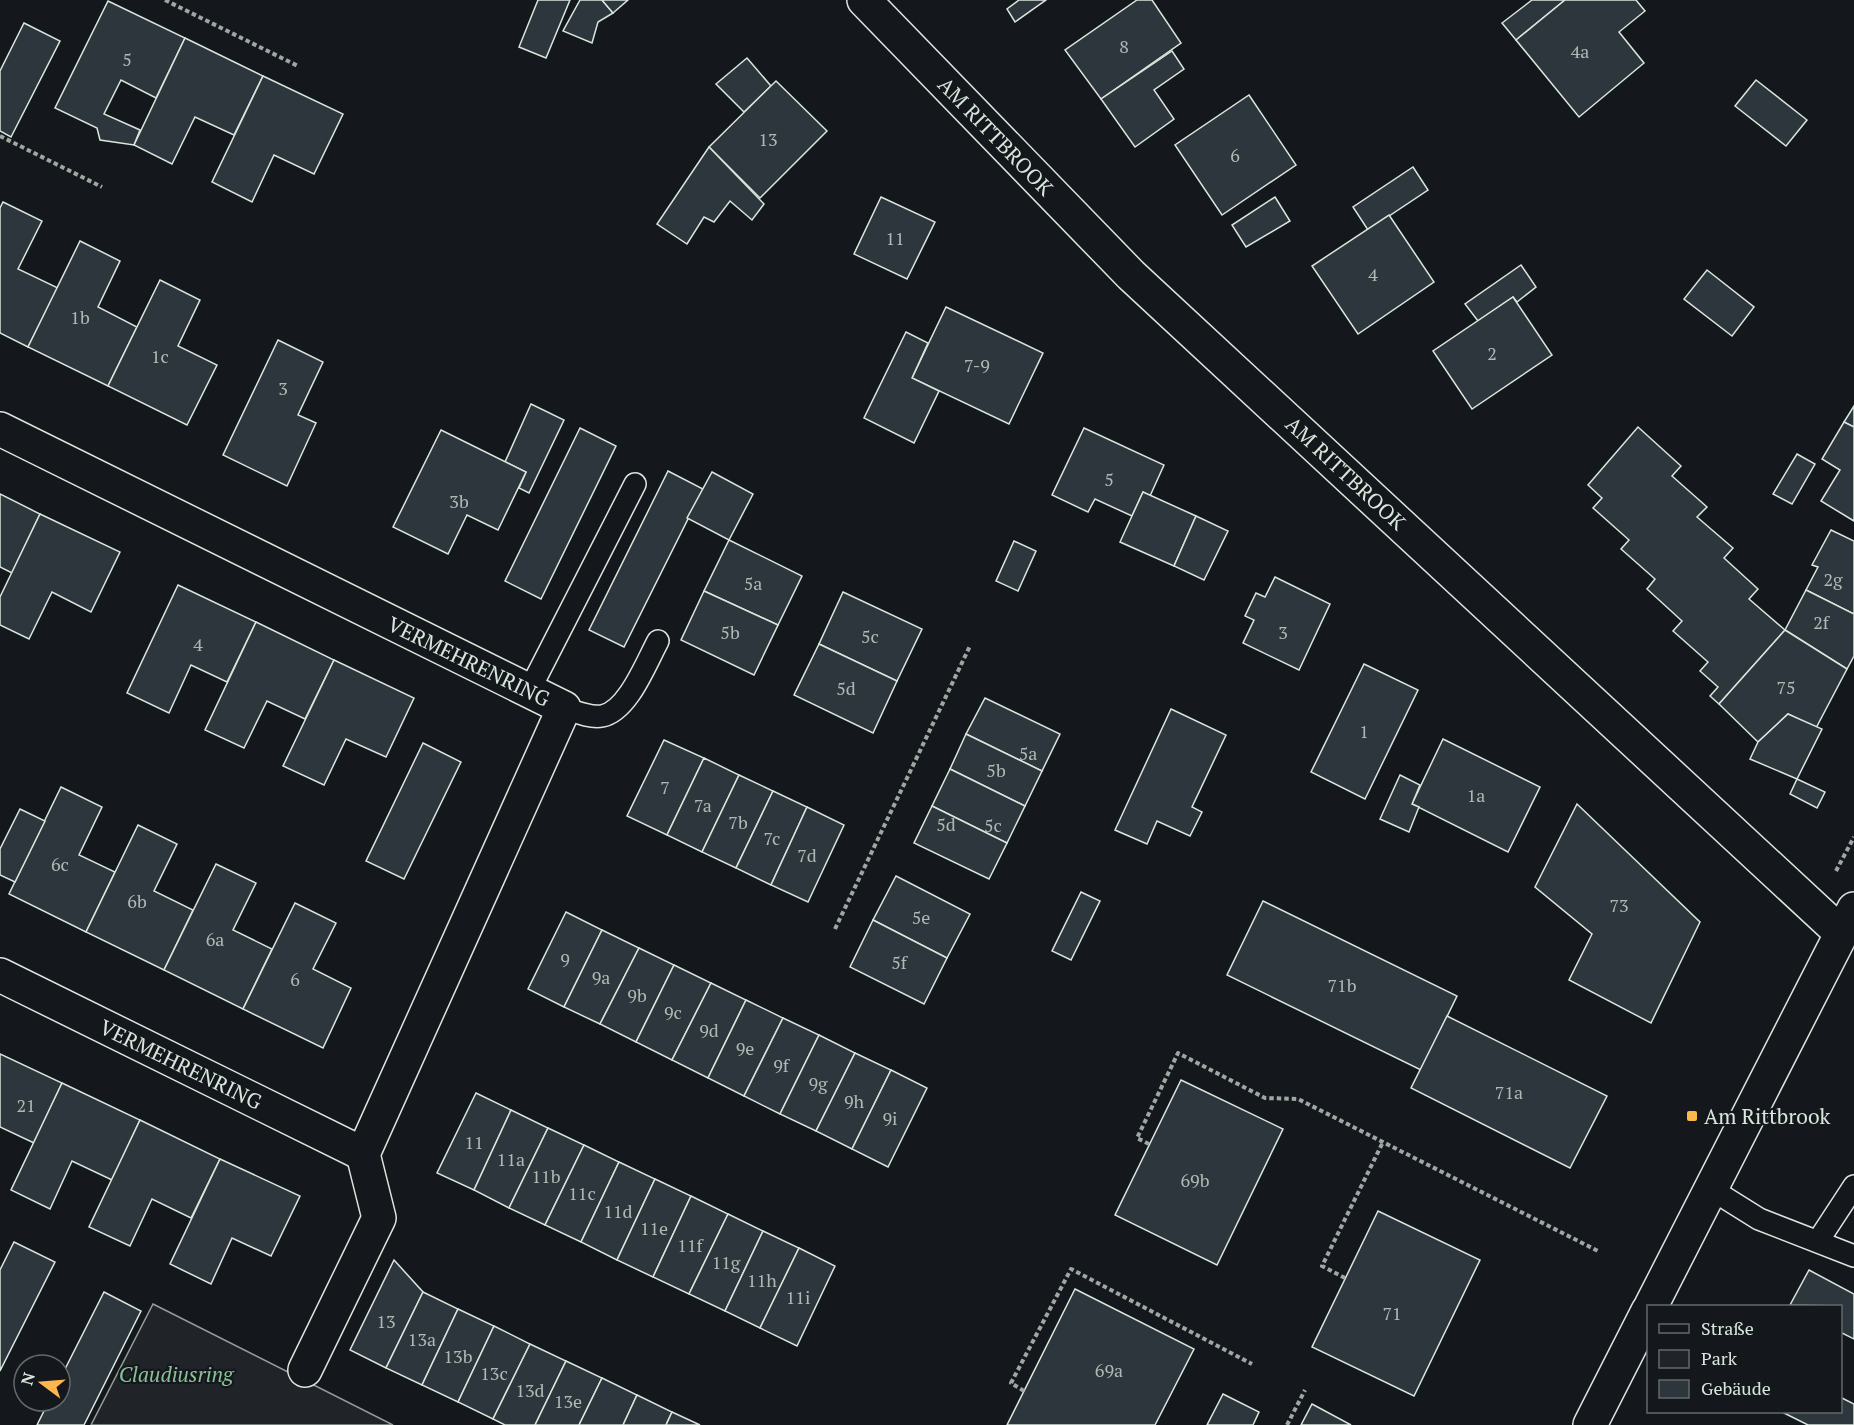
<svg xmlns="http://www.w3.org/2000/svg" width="1854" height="1425" viewBox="0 0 1854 1425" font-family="'PT Serif',serif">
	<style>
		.green { fill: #202428; stroke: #939e99; stroke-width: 1.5 }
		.building { fill: #2c363c; stroke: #d8e6dc; stroke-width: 1.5 }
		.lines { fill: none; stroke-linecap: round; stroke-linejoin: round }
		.lane-casing { stroke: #d8e6dc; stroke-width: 24 }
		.street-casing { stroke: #d8e6dc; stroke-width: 36 }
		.secondary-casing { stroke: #d8e6dc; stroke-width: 36 }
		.path { stroke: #9da8a2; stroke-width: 4; stroke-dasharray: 4.5 3; stroke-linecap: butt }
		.lane { stroke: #14181c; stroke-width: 21 }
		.street { stroke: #14181c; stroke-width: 33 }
		.secondary { stroke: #14181c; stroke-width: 33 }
		.poi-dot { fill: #ffb74d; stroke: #14181c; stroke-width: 2 }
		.labels { text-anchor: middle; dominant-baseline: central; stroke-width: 4.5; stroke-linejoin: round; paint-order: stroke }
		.number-label { font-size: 18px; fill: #adbab4 }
		.street-label { font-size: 21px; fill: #d8e6dc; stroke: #14181c }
		.poi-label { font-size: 21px; fill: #d8e6dc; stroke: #14181c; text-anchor: start }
		.park-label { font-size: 21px; font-style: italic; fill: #8ac095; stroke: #14181c }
	</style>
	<rect width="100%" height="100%" fill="#14181c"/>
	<polygon class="green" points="153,1304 393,1425 91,1425"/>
	<g class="building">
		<polygon points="538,0 570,0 546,58 519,47"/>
		<polygon points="580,0 602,0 613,13 598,22 592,43 563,31"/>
		<polygon points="602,0 628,0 613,13"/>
		<polygon points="1019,0 1046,0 1015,22 1007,9"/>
		<polygon points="1137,0 1152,0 1181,43 1101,99 1065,50"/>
		<polygon points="1532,0 1565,0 1516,40 1502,23"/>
		<polygon points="1565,0 1636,0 1645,11 1619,32 1644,63 1579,117 1516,40"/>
		<polygon points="108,1 185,38 156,98 121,80 104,114 140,130 134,145 100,140 97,128 55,108"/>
		<polygon points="24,23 60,41 11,137 0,131 0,71"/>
		<polygon points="185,38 263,76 234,135 195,117 172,164 134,145"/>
		<polygon points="1172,51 1184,69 1154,90 1174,119 1135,147 1101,99"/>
		<polygon points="747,58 771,86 744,112 716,84"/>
		<polygon points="263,76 343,114 314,174 274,155 252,202 212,182"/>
		<polygon points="1756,80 1807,120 1786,146 1735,106"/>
		<polygon points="776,81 827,131 760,198 709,147"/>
		<polygon points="1249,95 1296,165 1222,215 1175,145"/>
		<polygon points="709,147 764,204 752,220 730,201 714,222 704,217 687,244 657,224"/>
		<polygon points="1413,167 1428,190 1368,230 1353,207"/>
		<polygon points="881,197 935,222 907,279 854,254"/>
		<polygon points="1275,197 1290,221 1246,247 1232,225"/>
		<polygon points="3,202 42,221 18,269 58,288 28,347 0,333 0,208"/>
		<polygon points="1389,215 1434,282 1358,334 1312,266"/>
		<polygon points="80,241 120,261 98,307 137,327 108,386 28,347"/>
		<polygon points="1521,265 1536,287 1517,302 1513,297 1478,321 1465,304"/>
		<polygon points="1707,270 1754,307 1732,336 1684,299"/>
		<polygon points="160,280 200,300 178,346 217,365 187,425 108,386"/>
		<polygon points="1513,297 1552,355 1472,409 1433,351"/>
		<polygon points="946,307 1043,353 1009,424 912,378"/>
		<polygon points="906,332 928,343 912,378 939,391 914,443 864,418"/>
		<polygon points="278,340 323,362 298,415 316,423 287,486 223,455"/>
		<polygon points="531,404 564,420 529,493 519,488 526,472 505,462"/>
		<polygon points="1854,406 1854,427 1844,422"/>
		<polygon points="1844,422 1854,427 1854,521 1821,501 1840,470 1822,459"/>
		<polygon points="1638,427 1681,466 1672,476 1707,507 1697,517 1733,548 1724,558 1758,589 1749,599 1785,630 1719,704 1710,696 1718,687 1700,671 1708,662 1673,631 1682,621 1647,589 1655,579 1621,549 1629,540 1593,508 1602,498 1588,485"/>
		<polygon points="580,428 616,446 541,599 505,581"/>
		<polygon points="1084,428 1164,465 1150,496 1143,492 1132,516 1095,499 1088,512 1052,495"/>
		<polygon points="441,430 526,472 498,530 467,515 448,554 393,527"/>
		<polygon points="1797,454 1815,464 1792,504 1773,494"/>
		<polygon points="668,471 703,489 624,647 589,630"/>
		<polygon points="712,472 753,494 729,540 687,518"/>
		<polygon points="1143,492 1196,516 1174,566 1120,542"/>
		<polygon points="0,494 40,514 12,573 0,567"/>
		<polygon points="40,514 120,552 91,612 52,592 29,639 0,625 0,597"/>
		<polygon points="1196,516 1228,531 1204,580 1174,566"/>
		<polygon points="1831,530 1854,541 1854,614 1806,590 1818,567 1812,565"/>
		<polygon points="729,540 802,576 778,625 704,591"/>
		<polygon points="1014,541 1036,551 1018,591 996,581"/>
		<polygon points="1275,577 1330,604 1299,670 1243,643 1254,620 1245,616 1256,593 1265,597"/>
		<polygon points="178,585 256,622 227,682 191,665 169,713 127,693"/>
		<polygon points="1806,590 1854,614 1854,656 1847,669 1785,630"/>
		<polygon points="704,591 778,625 754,675 681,640"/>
		<polygon points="843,592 922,629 897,681 819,644"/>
		<polygon points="256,622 334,660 305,719 267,701 244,748 205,730"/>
		<polygon points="1785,630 1847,669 1816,728 1788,714 1758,742 1719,704"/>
		<polygon points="819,644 897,681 873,733 794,695"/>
		<polygon points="334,660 414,698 386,757 346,739 324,785 283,766"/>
		<polygon points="1364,664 1418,690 1365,799 1311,772"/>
		<polygon points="985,698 1060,734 1042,771 966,734"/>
		<polygon points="1171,709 1226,735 1192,807 1202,812 1190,836 1157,821 1147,844 1115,830"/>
		<polygon points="1788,714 1822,729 1797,779 1750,759 1758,742"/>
		<polygon points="966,734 1042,771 1025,806 950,769"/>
		<polygon points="1443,739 1540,787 1508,852 1412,804"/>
		<polygon points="664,740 704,758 667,835 627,816"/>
		<polygon points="423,743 461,762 404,879 366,861"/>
		<polygon points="704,758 739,775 702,852 667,835"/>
		<polygon points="950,769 1025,806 1007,843 932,806"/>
		<polygon points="739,775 773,791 736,868 702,852"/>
		<polygon points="1400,775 1420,785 1412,804 1419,807 1409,832 1380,819"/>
		<polygon points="1797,779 1825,792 1817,808 1790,794"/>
		<polygon points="61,787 102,807 79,855 115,872 86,932 9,894"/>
		<polygon points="773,791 807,807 771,885 736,868"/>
		<polygon points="1577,804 1700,922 1651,1023 1569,980 1592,934 1535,887"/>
		<polygon points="932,806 1007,843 989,879 914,843"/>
		<polygon points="807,807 844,825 808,902 771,885"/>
		<polygon points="20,809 45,821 15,882 0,875 0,849"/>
		<polygon points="138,825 177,844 154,891 193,910 164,970 86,932"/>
		<polygon points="216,864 256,883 233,930 272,949 243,1009 164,970"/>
		<polygon points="896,876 970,914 947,958 873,920"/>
		<polygon points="1081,892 1100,901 1071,960 1052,951"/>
		<polygon points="1263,901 1457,996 1421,1070 1227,975"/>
		<polygon points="295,903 336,923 313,969 351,988 323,1048 243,1009"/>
		<polygon points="566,912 602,930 564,1007 528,989"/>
		<polygon points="873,920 947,958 924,1004 850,967"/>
		<polygon points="602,930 639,948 600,1024 564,1007"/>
		<polygon points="639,948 674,965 636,1042 600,1024"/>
		<polygon points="674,965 711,983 672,1060 636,1042"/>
		<polygon points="711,983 746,1000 708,1078 672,1060"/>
		<polygon points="746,1000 783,1018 744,1096 708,1078"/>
		<polygon points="1447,1016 1607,1096 1570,1168 1411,1088"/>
		<polygon points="783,1018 819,1035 780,1114 744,1096"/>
		<polygon points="819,1035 855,1053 816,1131 780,1114"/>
		<polygon points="855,1053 891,1070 852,1149 816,1131"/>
		<polygon points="0,1054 62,1083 34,1143 0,1127"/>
		<polygon points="891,1070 927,1088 888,1167 852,1149"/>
		<polygon points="1181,1080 1283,1129 1217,1265 1115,1215"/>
		<polygon points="62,1083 140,1120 112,1180 72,1161 50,1209 11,1190"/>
		<polygon points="476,1093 511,1110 474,1190 437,1173"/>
		<polygon points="511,1110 548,1128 509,1208 474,1190"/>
		<polygon points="140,1120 220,1159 191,1218 152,1199 130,1246 89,1227"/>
		<polygon points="548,1128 584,1145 545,1225 509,1208"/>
		<polygon points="584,1145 619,1162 581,1242 545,1225"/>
		<polygon points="220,1159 300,1196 271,1256 232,1238 211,1284 170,1264"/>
		<polygon points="619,1162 655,1179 617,1260 581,1242"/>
		<polygon points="655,1179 691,1196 653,1277 617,1260"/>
		<polygon points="691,1196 728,1214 689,1294 653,1277"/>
		<polygon points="1378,1211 1480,1260 1414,1396 1312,1347"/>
		<polygon points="728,1214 763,1231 725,1311 689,1294"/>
		<polygon points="763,1231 799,1248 760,1328 725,1311"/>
		<polygon points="14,1242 55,1262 0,1371 0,1270"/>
		<polygon points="799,1248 835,1266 797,1346 760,1328"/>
		<polygon points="394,1260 423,1292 386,1368 350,1350"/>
		<polygon points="1809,1270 1854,1294 1854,1339 1840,1332 1840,1306 1790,1305"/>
		<polygon points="1075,1289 1194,1349 1155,1425 1007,1425"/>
		<polygon points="104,1292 141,1311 84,1425 37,1425 49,1401 60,1401 60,1379"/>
		<polygon points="423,1292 458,1309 422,1385 386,1368"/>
		<polygon points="458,1309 494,1326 458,1402 422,1385"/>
		<polygon points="494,1326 530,1344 493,1419 458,1402"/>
		<polygon points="530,1344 566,1361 535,1425 505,1425 493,1419"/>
		<polygon points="566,1361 602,1378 579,1425 535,1425"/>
		<polygon points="602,1378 637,1395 623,1425 579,1425"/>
		<polygon points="1223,1394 1259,1412 1253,1425 1207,1425"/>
		<polygon points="637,1395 672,1412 666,1425 623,1425"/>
		<polygon points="1840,1397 1854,1404 1854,1425 1808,1425 1782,1412 1840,1412"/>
		<polygon points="1312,1404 1351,1425 1301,1425"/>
		<polygon points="672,1412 700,1425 666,1425"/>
	</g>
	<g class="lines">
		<g class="lane-casing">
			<g id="lane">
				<polyline points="529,691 635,484"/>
				<path d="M 564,708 C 576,712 590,718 602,716 C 628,711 646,663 658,641"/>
				<polyline points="1711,1189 1759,1219 1854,1256"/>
				<polyline points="1818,1241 1854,1186"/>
			</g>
		</g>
		<g class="street-casing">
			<g id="street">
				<polyline points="864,0 1131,275 1841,933"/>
				<polyline points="0,429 564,708 363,1154 0,975"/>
				<polyline points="305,1370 379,1218 363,1154"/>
			</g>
		</g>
		<g class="secondary-casing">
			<g id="secondary">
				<polyline points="1651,1306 1854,909"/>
				<polyline points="1590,1425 1648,1311"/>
			</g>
		</g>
		<g class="path">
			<polyline points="165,0 298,66"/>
			<polyline points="0,136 102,187"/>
			<polyline points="1836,871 1854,837"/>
			<polyline points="835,929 970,646"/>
			<polyline points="1149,1144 1137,1138 1178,1053 1265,1098 1298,1099 1598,1251"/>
			<polyline points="1345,1278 1322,1266 1383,1142"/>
			<polyline points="1024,1391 1011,1383 1071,1269 1252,1364"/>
			<polyline points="1287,1425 1305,1390"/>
		</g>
		<use href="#lane" class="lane"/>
		<use href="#street" class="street"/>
		<use href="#secondary" class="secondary"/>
	</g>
	<rect class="poi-dot" x="1686" y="1110" width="12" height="12" rx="3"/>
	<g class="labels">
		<g class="number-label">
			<text x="1124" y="46">8</text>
			<text x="1580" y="51">4a</text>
			<text x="127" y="59">5</text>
			<text x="768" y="139">13</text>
			<text x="1235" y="155">6</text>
			<text x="895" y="238">11</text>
			<text x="1373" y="274">4</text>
			<text x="80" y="317">1b</text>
			<text x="1492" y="353">2</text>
			<text x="160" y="356">1c</text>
			<text x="977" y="365">7-9</text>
			<text x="283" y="388">3</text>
			<text x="1109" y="479">5</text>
			<text x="459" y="501">3b</text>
			<text x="1833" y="579">2g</text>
			<text x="753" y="583">5a</text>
			<text x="1821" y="622">2f</text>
			<text x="730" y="632">5b</text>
			<text x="1283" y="632">3</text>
			<text x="870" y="636">5c</text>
			<text x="198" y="644">4</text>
			<text x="1786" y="687">75</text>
			<text x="846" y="688">5d</text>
			<text x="1364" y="731">1</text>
			<text x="1028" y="753">5a</text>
			<text x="996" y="770">5b</text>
			<text x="665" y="787">7</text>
			<text x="1476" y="795">1a</text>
			<text x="703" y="805">7a</text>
			<text x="738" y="822">7b</text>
			<text x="946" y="824">5d</text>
			<text x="993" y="825">5c</text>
			<text x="772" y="838">7c</text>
			<text x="807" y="855">7d</text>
			<text x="60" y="864">6c</text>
			<text x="137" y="901">6b</text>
			<text x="1619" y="905">73</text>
			<text x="921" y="917">5e</text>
			<text x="215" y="939">6a</text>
			<text x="565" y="959">9</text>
			<text x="899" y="962">5f</text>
			<text x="601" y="977">9a</text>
			<text x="295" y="979">6</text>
			<text x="1342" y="985">71b</text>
			<text x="637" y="995">9b</text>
			<text x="673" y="1012">9c</text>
			<text x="709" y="1030">9d</text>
			<text x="745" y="1048">9e</text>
			<text x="781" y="1065">9f</text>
			<text x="818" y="1083">9g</text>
			<text x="1509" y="1092">71a</text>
			<text x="854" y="1101">9h</text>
			<text x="26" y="1105">21</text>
			<text x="890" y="1118">9i</text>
			<text x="474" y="1142">11</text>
			<text x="511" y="1159">11a</text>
			<text x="546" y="1176">11b</text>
			<text x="1195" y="1180">69b</text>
			<text x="582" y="1193">11c</text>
			<text x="618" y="1211">11d</text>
			<text x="654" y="1228">11e</text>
			<text x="690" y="1245">11f</text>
			<text x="726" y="1262">11g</text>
			<text x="762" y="1280">11h</text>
			<text x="798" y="1297">11i</text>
			<text x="1392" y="1313">71</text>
			<text x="386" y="1321">13</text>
			<text x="422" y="1339">13a</text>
			<text x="458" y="1356">13b</text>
			<text x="1109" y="1370">69a</text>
			<text x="494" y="1373">13c</text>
			<text x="530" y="1390">13d</text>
			<text x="568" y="1401">13e</text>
		</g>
		<g class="street-label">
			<text transform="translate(996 136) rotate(46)">AM RITTBROOK</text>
			<text transform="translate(1346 473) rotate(43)">AM RITTBROOK</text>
			<text transform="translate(469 661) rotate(26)">VERMEHRENRING</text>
			<text transform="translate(181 1064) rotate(26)">VERMEHRENRING</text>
		</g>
		<g class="poi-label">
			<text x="1704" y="1116">Am Rittbrook</text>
		</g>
		<g class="park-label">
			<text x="176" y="1374">Claudiusring</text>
		</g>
	</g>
	<rect x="1647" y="1305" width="195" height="108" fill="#14181c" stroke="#626a69" stroke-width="1.5"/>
	<rect x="1659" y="1324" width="30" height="9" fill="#14181c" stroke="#626a69" stroke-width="1.5"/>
	<text x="1701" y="1335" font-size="18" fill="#d8e6dc">Straße</text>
	<rect x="1659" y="1350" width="30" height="18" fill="#202428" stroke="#626a69" stroke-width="1.5"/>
	<text x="1701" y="1365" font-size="18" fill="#d8e6dc">Park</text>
	<rect x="1659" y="1380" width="30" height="18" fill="#2c363c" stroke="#626a69" stroke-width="1.5"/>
	<text x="1701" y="1395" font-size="18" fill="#d8e6dc">Gebäude</text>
	<g transform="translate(42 1383) rotate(286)"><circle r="28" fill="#14181c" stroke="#626a69" stroke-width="1.5"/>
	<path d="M0-4.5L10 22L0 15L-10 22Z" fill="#ffb74d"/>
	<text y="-9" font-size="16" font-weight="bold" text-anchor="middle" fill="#d8e6dc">N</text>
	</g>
</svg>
